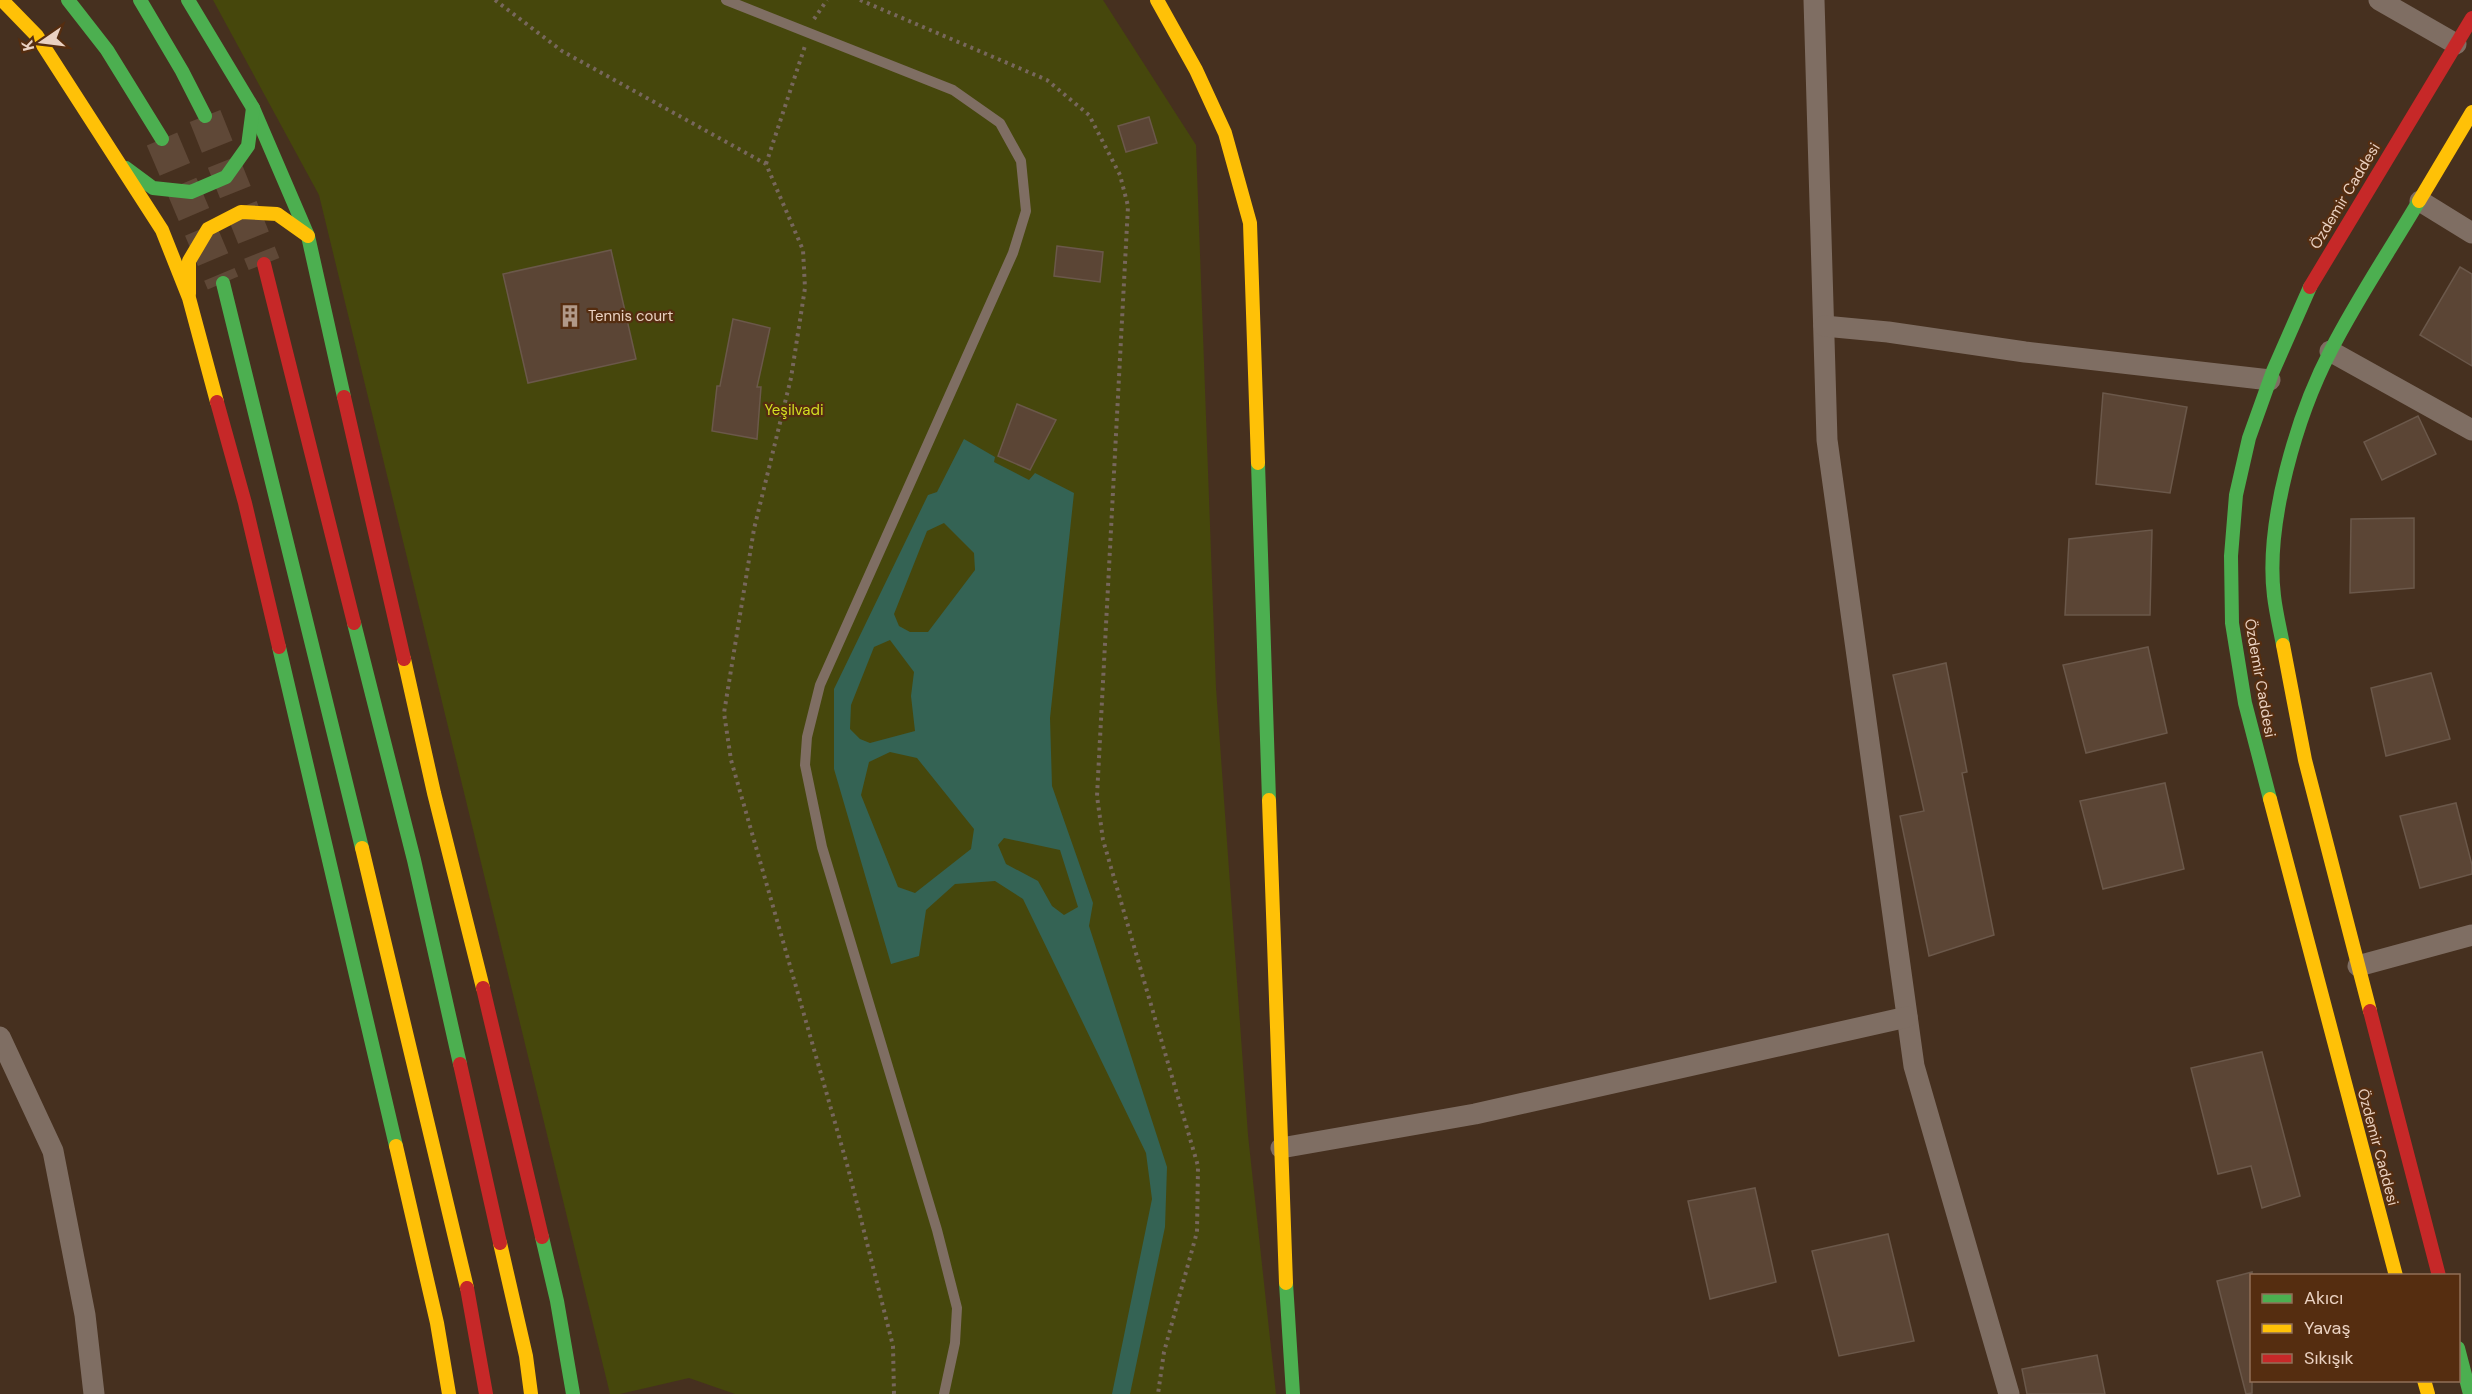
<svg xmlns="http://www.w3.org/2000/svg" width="2472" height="1394" viewBox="0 0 2472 1394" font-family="'DM Sans',sans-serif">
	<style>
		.green { fill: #46470c }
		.water { fill: #346354; fill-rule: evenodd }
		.building { fill: #5b4535; stroke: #6b584a; stroke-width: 1.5 }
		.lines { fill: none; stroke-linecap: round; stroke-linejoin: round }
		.primary-tunnel { stroke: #5f4837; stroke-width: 33; stroke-dasharray: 33 16; stroke-linecap: butt }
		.path { stroke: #77675c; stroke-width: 4; stroke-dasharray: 3 4.5; stroke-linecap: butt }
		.lane { stroke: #7f6e63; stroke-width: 10 }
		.street { stroke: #7f6e63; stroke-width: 21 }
		.fast { stroke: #4caf50; stroke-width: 14 }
		.slow { stroke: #ffc107; stroke-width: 14 }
		.jam { stroke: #c62828; stroke-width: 14 }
		.labels { text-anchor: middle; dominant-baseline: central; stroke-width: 4.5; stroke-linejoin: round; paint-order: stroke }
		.street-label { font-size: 15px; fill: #ead1c1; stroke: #552d10 }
		.poi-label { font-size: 15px; fill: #ead1c1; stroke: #552d10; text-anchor: start }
		.park-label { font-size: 15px; fill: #d3df22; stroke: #552d10 }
	</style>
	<rect width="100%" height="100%" fill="#46301f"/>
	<polygon class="green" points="213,0 1103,0 1196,145 1216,688 1248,1135 1276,1394 735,1394 689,1378 620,1394 610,1394 319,195"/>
	<path class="water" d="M 964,439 L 995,457 L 994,462 L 1029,480 L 1035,473 L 1074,493 L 1050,718 L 1052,786 L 1093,903 L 1089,926 L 1167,1167 L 1165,1227 L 1130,1394 L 1112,1394 L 1152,1199 L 1146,1153 L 1023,899 L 995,881 L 955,884 L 926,910 L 919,956 L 891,964 L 834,769 L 834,689 L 928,495 L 937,492 ZM 944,523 L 974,553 L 975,570 L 928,632 L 910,632 L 899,626 L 894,614 L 927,531 ZM 890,640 L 914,672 L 911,696 L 915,731 L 870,743 L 860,739 L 850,729 L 851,705 L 874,647 ZM 890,752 L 917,758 L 974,829 L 971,849 L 915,893 L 898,887 L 861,795 L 869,762 ZM 1004,838 L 1060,850 L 1078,907 L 1064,915 L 1052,906 L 1038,881 L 1006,864 L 998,845 Z"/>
	<g class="building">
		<polygon points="1149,117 1157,143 1126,152 1118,126"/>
		<polygon points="1057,246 1103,252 1100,282 1054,276"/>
		<polygon points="611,250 636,359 528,383 503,274"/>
		<polygon points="2460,267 2472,274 2472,366 2420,335"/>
		<polygon points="733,319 770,328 757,387 761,387 757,439 712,431 717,386 720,386"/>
		<polygon points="2103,393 2187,407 2170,493 2096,484"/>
		<polygon points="1017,404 1056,420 1030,470 998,456"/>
		<polygon points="2418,416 2436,454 2382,480 2364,442"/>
		<polygon points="2414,518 2414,588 2350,593 2351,519"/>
		<polygon points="2152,530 2150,615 2065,615 2069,539"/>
		<polygon points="2148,647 2167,733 2086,753 2063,665"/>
		<polygon points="1946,663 1967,772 1962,773 1994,935 1929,956 1900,816 1924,811 1893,675"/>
		<polygon points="2431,673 2450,739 2386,756 2371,688"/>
		<polygon points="2165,783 2184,869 2103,889 2080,801"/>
		<polygon points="2456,803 2472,865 2472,874 2420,888 2400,816"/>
		<polygon points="2262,1052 2300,1196 2262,1208 2251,1166 2218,1174 2191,1068"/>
		<polygon points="1755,1188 1776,1282 1710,1299 1688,1201"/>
		<polygon points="1888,1234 1914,1341 1839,1356 1812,1251"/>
		<polygon points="2252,1272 2252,1393 2246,1394 2217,1281"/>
		<polygon points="2097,1355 2105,1394 2027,1394 2022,1369"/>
	</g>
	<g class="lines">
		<g class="primary-tunnel">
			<polyline points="205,116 264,264"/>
			<polyline points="162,139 223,283"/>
		</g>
		<g class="path">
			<polyline points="495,0 562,51 766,164 803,250 805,288 791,378 754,529 724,713 731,760 848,1168 893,1346 894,1394"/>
			<polyline points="860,0 1047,80 1089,115 1120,175 1128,206 1097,796 1103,840 1198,1166 1197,1232 1164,1352 1158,1394"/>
			<polyline points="814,19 827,0"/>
			<polyline points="766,164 805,46"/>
		</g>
		<polyline class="lane" points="726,0 953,90 1000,123 1021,161 1026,211 1013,253 820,685 807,737 805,765 822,847 937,1230 957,1308 955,1343 944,1394"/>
		<g class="street">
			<polyline points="1814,0 1827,440 1914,1066 2009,1394"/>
			<polyline points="2379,0 2456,44"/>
			<polyline points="2420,201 2472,233"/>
			<polyline points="1824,326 1888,332 2025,352 2270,380"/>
			<polyline points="2330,351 2472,430"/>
			<polyline points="2358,966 2472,935"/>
			<polyline points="0,1037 53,1151 85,1315 94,1394"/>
			<polyline points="1281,1148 1475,1114 1907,1017"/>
		</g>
		<g class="fast">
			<polyline points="68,0 107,50 162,139"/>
			<polyline points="140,0 182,71 205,116"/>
			<polyline points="188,0 253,108 308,236 344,397"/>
			<polyline points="126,168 153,188 191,192 226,177 248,146 253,108"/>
			<polyline points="223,283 362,848"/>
			<polyline points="1258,463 1269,800"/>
			<polyline points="354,623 414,860 460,1064"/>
			<path d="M 2283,645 C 2280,629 2276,613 2274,596 C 2265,523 2297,415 2331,350 C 2357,299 2390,250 2419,201"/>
			<polyline points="279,647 396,1146"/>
			<polyline points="2270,799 2245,703 2232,623 2231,556 2236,495 2249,438 2273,371 2310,287"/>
			<polyline points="542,1237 557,1301 573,1394"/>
			<polyline points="1286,1283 1293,1394"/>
			<polyline points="2458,1348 2470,1394"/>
		</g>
		<g class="slow">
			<polyline points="2,0 37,36 162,230 189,298 217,402"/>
			<polyline points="1157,0 1196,70 1225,133 1250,223 1258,463"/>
			<polyline points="2419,201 2472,112"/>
			<polyline points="189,294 189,261 208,229 241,212 277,214 308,236"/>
			<polyline points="2283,645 2305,760 2370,1011"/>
			<polyline points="404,659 434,793 483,988"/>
			<polyline points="2270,799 2396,1276"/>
			<polyline points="1269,800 1286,1283"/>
			<polyline points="362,848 467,1288"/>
			<polyline points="396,1146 437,1323 449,1394"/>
			<polyline points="500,1243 526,1356 531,1394"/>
			<polyline points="2424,1380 2428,1394"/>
		</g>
		<g class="jam">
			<polyline points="264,264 354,623"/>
			<polyline points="2310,287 2472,18"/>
			<polyline points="344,397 404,659"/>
			<polyline points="217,402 245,503 279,647"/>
			<polyline points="483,988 542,1237"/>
			<polyline points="2370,1011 2439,1276"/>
			<polyline points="460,1064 500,1243"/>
			<polyline points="467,1288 486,1394"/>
		</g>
	</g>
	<defs>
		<g id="building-bare" transform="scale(1.8)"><path d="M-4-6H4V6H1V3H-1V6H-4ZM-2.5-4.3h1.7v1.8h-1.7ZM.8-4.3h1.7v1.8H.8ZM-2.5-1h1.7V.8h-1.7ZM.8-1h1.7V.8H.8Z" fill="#b19988" stroke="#552d10" stroke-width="2.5" paint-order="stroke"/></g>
	</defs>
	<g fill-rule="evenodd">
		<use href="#building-bare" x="570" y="316"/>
	</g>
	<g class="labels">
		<g class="street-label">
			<text transform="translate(2345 196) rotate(-59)">Özdemir Caddesi</text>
			<text transform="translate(2260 678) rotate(80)">Özdemir Caddesi</text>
			<text transform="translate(2378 1147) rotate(75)">Özdemir Caddesi</text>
		</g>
		<g class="poi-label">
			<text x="588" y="316">Tennis court</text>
		</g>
		<g class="park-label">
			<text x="794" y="410">Yeşilvadi</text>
		</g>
	</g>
	<rect x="2250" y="1274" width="210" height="108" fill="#552d10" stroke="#916f57" stroke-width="1.5"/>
	<rect x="2262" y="1294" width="30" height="9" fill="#4caf50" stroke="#916f57" stroke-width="1.5"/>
	<text x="2304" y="1304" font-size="18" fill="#ead1c1">Akıcı</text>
	<rect x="2262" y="1324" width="30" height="9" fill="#ffc107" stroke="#916f57" stroke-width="1.5"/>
	<text x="2304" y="1334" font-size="18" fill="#ead1c1">Yavaş</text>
	<rect x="2262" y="1354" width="30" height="9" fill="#c62828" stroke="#916f57" stroke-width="1.5"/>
	<text x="2304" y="1364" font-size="18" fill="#ead1c1">Sıkışık</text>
	<g transform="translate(42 42) rotate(256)" stroke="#552d10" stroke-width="4.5" paint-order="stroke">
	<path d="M0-4.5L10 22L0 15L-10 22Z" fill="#ead1c1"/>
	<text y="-9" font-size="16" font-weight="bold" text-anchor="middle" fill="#ead1c1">K</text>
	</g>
</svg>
